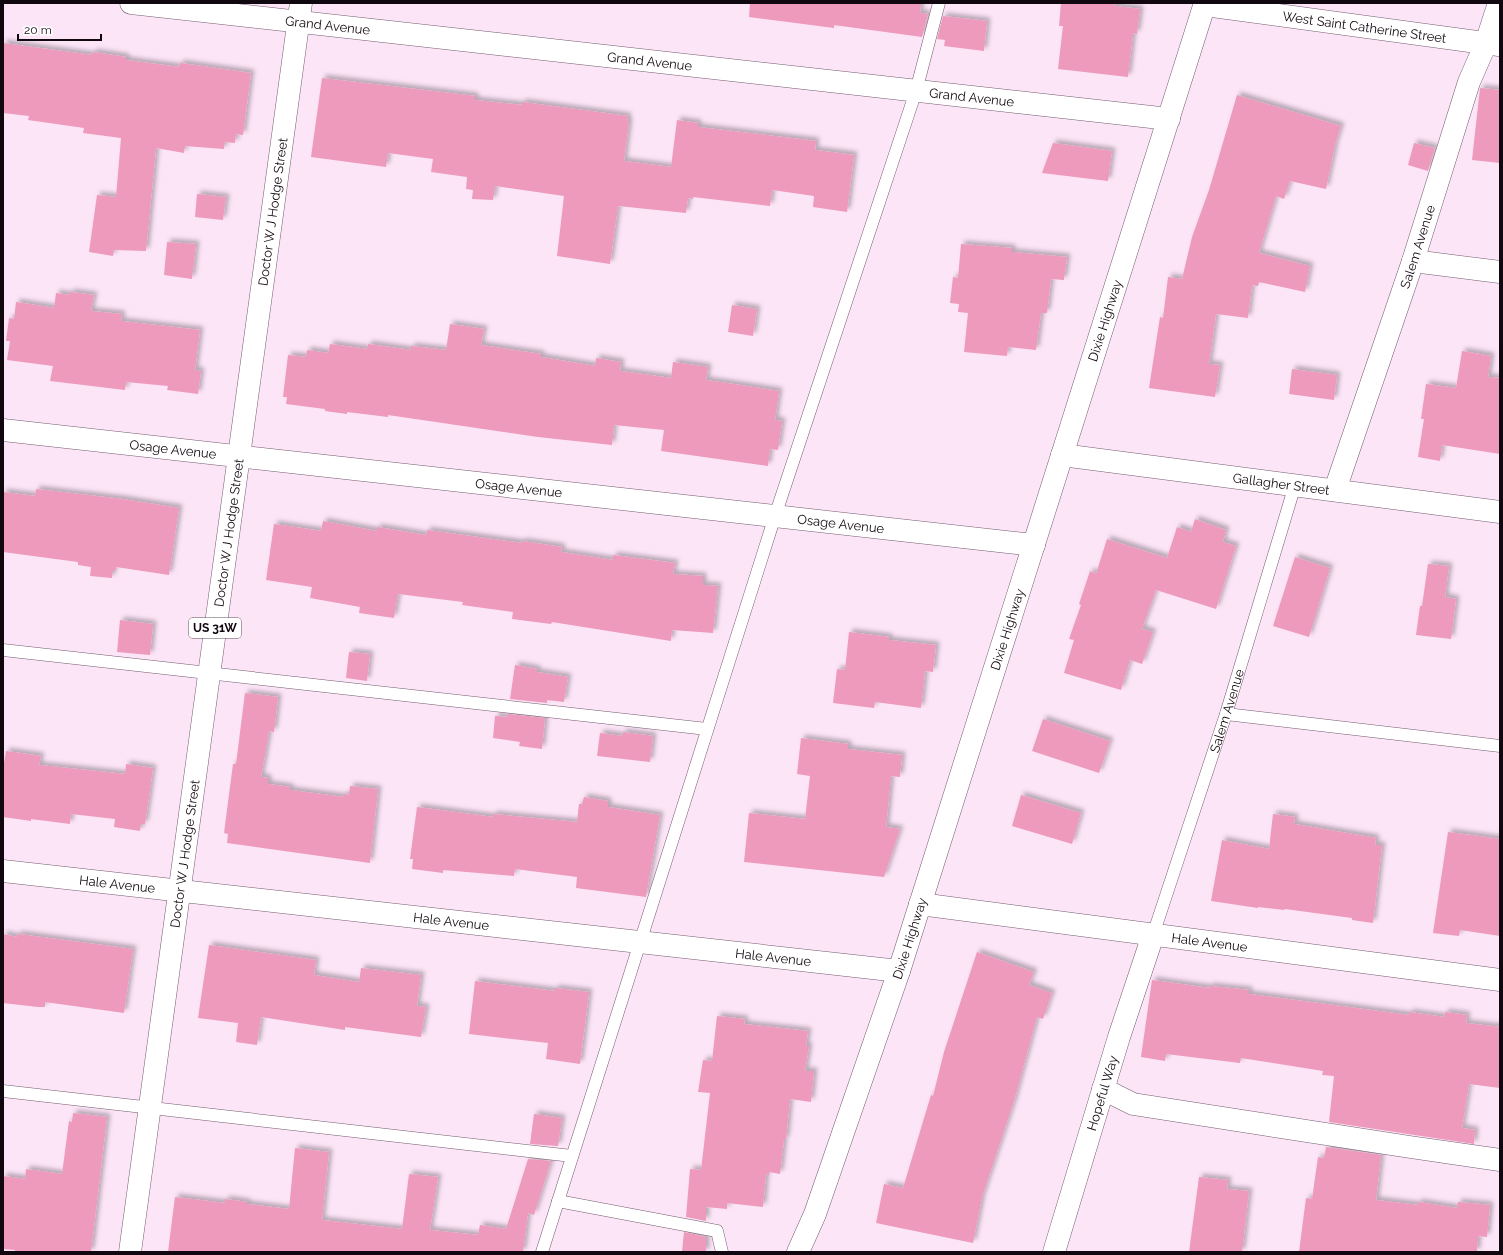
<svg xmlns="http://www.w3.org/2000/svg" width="1503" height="1255" viewBox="0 0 1503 1255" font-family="Raleway,sans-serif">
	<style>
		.building { fill: #ee9abc; filter: url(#shadow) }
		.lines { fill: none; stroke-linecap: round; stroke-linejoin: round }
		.service-casing { stroke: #745c6f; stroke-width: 13 }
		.minor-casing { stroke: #745c6f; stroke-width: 23 }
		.tertiary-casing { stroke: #745c6f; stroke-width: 23 }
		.primary-casing { stroke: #745c6f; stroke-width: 23 }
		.service { stroke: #fff; stroke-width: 12 }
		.minor { stroke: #fff; stroke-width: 22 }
		.tertiary { stroke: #fff; stroke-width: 22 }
		.primary { stroke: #fff; stroke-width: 22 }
		.labels { text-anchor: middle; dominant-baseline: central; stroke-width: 3; stroke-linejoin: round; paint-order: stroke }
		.shield { fill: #fff; stroke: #585257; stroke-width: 1 }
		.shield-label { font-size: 12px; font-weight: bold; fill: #11080f }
		.street-label { font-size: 13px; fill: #11080f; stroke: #fff }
	</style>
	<defs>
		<filter id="shadow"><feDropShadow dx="3.5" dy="-3.5" stdDeviation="2" flood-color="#0004"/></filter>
	</defs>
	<rect width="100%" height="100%" fill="#fde5f8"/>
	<g class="building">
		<polygon points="750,3 921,3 920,13 928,14 922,37 834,25 834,28 749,17"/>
		<polygon points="1061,3 1116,3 1115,6 1140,9 1137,34 1133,33 1128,77 1058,69 1063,26 1059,26"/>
		<polygon points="943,16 987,21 984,51 944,46 945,40 937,39"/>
		<polygon points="3,43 92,55 93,52 126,57 126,60 179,67 180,63 251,73 243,135 236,134 235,143 225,142 224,149 185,146 184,153 156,148 146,251 114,250 113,256 89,252 97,195 116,197 121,138 83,133 84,128 28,120 29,116 3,113"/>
		<polygon points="322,78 475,96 475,100 522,105 522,102 628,116 627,121 629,121 624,161 671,167 677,120 698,123 698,127 816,141 815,150 854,155 847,212 813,207 814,196 772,190 770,206 693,197 693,199 688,198 686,213 618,206 610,264 557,256 564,196 495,186 493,200 472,199 473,190 466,189 467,177 431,172 433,159 388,153 386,167 311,157"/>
		<polygon points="1480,88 1500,90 1500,163 1472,160"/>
		<polygon points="1237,95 1341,126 1335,145 1326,189 1290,181 1284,199 1276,196 1259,253 1310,266 1305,292 1259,282 1258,286 1252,285 1248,318 1216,314 1209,364 1220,365 1215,397 1149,388 1160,317 1163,318 1168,277 1182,279 1192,237 1209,190"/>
		<polygon points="1053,143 1112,151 1108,181 1042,173"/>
		<polygon points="1414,143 1435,148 1428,171 1408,165"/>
		<polygon points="197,194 226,197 223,220 195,217"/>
		<polygon points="167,242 196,244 192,279 164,275"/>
		<polygon points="961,244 1012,248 1012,252 1067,257 1064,280 1051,279 1047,313 1041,313 1036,350 1008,347 1007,356 964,352 968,313 958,312 959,304 950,303 953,277 958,278"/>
		<polygon points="70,292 94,295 91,311 122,314 121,321 200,330 195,370 201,371 198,394 167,390 168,386 126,382 125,390 50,381 53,366 7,360 10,341 6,341 9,318 14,319 16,302 54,308 56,293 70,295"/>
		<polygon points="732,305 757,309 753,336 728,332"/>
		<polygon points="450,324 484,329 481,345 541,354 541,357 595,366 596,358 621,362 620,371 671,378 673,362 708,367 706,380 779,391 775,420 782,421 778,450 770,449 768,466 661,451 664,430 614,425 612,445 538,437 388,415 388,417 347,412 347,414 325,411 325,409 286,404 287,397 283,397 288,355 306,357 307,350 328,353 330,344 367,349 368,344 411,350 411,346 446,350"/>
		<polygon points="1462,351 1491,356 1488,377 1500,378 1500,454 1442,445 1440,461 1418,457 1424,419 1421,419 1426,384 1456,388"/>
		<polygon points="1292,369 1337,375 1334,400 1289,394"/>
		<polygon points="36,489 122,499 179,508 169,575 116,567 116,570 113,570 112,578 90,576 91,567 78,565 78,562 3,552 3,492 35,496"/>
		<polygon points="1195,519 1226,530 1223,542 1236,546 1216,609 1156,590 1142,629 1153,632 1142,664 1130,660 1121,690 1064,673 1074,640 1069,639 1081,605 1079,604 1090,571 1096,574 1107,539 1167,558 1177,527 1191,532"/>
		<polygon points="323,521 377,531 377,527 426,535 427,530 522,543 522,541 562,547 561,552 613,560 613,555 675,563 673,574 703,576 703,585 718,586 713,633 672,630 671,641 552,622 551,624 512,619 513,612 462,605 463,602 398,594 394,618 359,613 360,607 310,598 312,587 266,580 274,524 321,531"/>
		<polygon points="1295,557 1330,568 1309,637 1273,626"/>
		<polygon points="1428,564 1449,566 1445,597 1456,599 1451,639 1416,635 1420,606 1422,606"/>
		<polygon points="120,620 153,624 150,655 117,652"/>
		<polygon points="849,632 889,637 889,640 936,645 933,672 925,671 921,708 875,702 874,708 833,703 837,669 845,670"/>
		<polygon points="349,652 370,654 367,681 346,678"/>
		<polygon points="515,665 537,669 537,672 568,677 564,702 547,700 547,703 510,699"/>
		<polygon points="245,693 278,697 274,732 269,731 261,777 268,778 268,784 290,787 290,790 344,797 344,794 349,795 350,786 378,789 370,863 227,843 228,834 224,833 233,764 236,764"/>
		<polygon points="508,714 545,718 542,749 519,746 520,742 493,738 495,716 507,717"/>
		<polygon points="1043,719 1110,741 1099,773 1032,751"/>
		<polygon points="623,732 653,736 650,762 597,756 600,733 622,736"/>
		<polygon points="801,738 848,744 848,749 902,755 900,777 891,776 886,827 900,829 884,877 744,862 749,813 805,819 810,776 797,774"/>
		<polygon points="6,751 41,756 39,765 125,774 126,764 153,768 145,824 141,824 140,831 114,827 115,819 71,814 70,824 31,819 31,821 3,817 3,769"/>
		<polygon points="1021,795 1081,813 1072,844 1012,826"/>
		<polygon points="584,797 608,801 608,807 660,815 646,897 576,888 577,877 515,869 514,876 443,870 443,873 412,869 413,859 410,859 417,807 493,817 493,814 577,822 579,804 582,804"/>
		<polygon points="1273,814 1295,817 1294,824 1376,838 1375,845 1382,845 1373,923 1352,920 1352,918 1285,909 1284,910 1258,907 1258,908 1211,901 1222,840 1269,849"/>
		<polygon points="1448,832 1500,839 1500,936 1460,930 1459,936 1433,933"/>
		<polygon points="3,934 17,937 18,934 133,949 124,1013 45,1002 45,1007 38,1007 3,1003"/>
		<polygon points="209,945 316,960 314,975 359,982 361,968 421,975 417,1006 426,1007 421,1037 345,1027 345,1030 261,1017 257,1045 236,1042 238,1023 198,1018"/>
		<polygon points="977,952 1034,972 1029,985 1052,993 1043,1019 1037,1017 1014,1101 982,1197 973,1243 876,1223 884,1184 903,1188 931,1095 933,1096 944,1052"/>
		<polygon points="1152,980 1209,988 1210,986 1249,990 1249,994 1409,1015 1409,1012 1444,1017 1445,1012 1467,1015 1466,1023 1500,1027 1500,1088 1469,1084 1462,1128 1475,1130 1474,1144 1329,1122 1334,1076 1322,1075 1323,1071 1241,1058 1240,1063 1166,1054 1165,1061 1141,1057"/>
		<polygon points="475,981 555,991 555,988 589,992 580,1064 546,1059 548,1043 469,1034"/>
		<polygon points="717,1016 745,1019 744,1024 808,1031 806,1046 809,1046 805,1071 814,1071 811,1102 790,1099 786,1139 784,1139 780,1174 769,1172 769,1175 766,1174 763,1207 727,1203 727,1209 706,1207 706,1221 686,1217 690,1169 701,1170 710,1093 698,1092 703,1060 712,1061"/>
		<polygon points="73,1113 107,1117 91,1252 15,1252 15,1250 3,1249 3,1176 25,1179 26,1169 62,1174 69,1121 72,1122"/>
		<polygon points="534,1114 562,1118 558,1146 530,1144"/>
		<polygon points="1326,1147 1381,1155 1376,1200 1418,1205 1418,1202 1457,1208 1458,1202 1490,1205 1487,1237 1478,1236 1477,1252 1299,1252 1306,1198 1312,1199 1318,1157 1324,1158"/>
		<polygon points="295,1148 329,1152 322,1220 402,1229 409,1174 438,1177 430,1230 478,1235 480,1225 506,1229 528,1159 551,1161 534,1215 528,1213 523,1252 168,1252 175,1197 225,1203 225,1199 247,1202 247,1204 289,1209"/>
		<polygon points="1199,1177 1228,1180 1227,1189 1249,1191 1242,1252 1189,1252"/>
		<polygon points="684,1232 706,1237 706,1252 682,1252"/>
	</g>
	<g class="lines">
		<g class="service-casing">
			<g id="service">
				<polyline points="3,650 707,729"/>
				<polyline points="1226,714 1500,746"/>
				<path id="s1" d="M 1153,935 L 1226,714 L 1295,485"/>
				<polyline points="3,1091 572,1156"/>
				<polyline points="558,1201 717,1231 722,1252"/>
				<polyline points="542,1252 775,516 916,91 939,3"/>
			</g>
		</g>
		<g class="minor-casing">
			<g id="minor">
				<path id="s2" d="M 131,3 L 1169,119"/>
				<path id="s3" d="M 1205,5 L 1499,45"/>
				<polyline points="1413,261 1500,272"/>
				<path id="s4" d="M 3,430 L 1034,545"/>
				<path id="s5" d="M 1062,455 L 1500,512"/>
				<path id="s6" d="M 1335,490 L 1413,261 L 1469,82 L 1486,43 L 1499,3"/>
				<path id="s7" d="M 3,871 L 899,971"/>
				<path id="s8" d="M 920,904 L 1500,980"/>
				<polyline points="1103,1089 1133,1104 1410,1147 1500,1160"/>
				<path id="s9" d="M 1054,1252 L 1119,1037 L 1153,935"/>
			</g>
		</g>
		<g class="tertiary-casing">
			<g id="tertiary">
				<path id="s10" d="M 798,1252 L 815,1214 L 899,971 L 1205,3"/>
			</g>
		</g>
		<g class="primary-casing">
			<g id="primary">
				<path id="s11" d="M 130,1252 L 301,3"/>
			</g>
		</g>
		<use href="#service" class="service"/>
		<use href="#minor" class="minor"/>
		<use href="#tertiary" class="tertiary"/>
		<use href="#primary" class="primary"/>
	</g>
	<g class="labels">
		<rect class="shield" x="189" y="618" width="52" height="20" rx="3"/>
		<g class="shield-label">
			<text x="215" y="628">US 31W</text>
		</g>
		<g class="street-label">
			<text stroke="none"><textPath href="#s2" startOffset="198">Grand Avenue</textPath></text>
			<text stroke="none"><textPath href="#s3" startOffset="161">West Saint Catherine Street</textPath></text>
			<text stroke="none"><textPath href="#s2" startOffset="522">Grand Avenue</textPath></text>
			<text stroke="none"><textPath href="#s2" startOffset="846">Grand Avenue</textPath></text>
			<text stroke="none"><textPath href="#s11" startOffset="1050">Doctor W J Hodge Street</textPath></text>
			<text stroke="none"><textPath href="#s6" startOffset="257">Salem Avenue</textPath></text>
			<text stroke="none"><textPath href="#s10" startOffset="981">Dixie Highway</textPath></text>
			<text stroke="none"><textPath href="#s4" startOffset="171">Osage Avenue</textPath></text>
			<text stroke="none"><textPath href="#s5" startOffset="221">Gallagher Street</textPath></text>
			<text stroke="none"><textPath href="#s4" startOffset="519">Osage Avenue</textPath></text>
			<text stroke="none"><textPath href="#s4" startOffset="843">Osage Avenue</textPath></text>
			<text stroke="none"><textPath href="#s11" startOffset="726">Doctor W J Hodge Street</textPath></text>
			<text stroke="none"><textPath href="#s10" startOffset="657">Dixie Highway</textPath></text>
			<text stroke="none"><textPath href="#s1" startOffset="236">Salem Avenue</textPath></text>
			<text stroke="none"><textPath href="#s11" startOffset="402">Doctor W J Hodge Street</textPath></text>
			<text stroke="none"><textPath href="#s7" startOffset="115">Hale Avenue</textPath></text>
			<text stroke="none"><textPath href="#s7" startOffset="451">Hale Avenue</textPath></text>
			<text stroke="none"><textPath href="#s10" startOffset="333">Dixie Highway</textPath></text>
			<text stroke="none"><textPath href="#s8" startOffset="292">Hale Avenue</textPath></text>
			<text stroke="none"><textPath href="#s7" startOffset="775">Hale Avenue</textPath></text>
			<text stroke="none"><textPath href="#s9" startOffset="166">Hopeful Way</textPath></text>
		</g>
	</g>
	<rect width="1503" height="1255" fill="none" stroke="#11080f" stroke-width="8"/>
	<path d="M18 34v6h83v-6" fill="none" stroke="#11080f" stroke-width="2"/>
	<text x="24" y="34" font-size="12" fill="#11080f" stroke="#ffffff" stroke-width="3" paint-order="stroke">20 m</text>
</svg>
